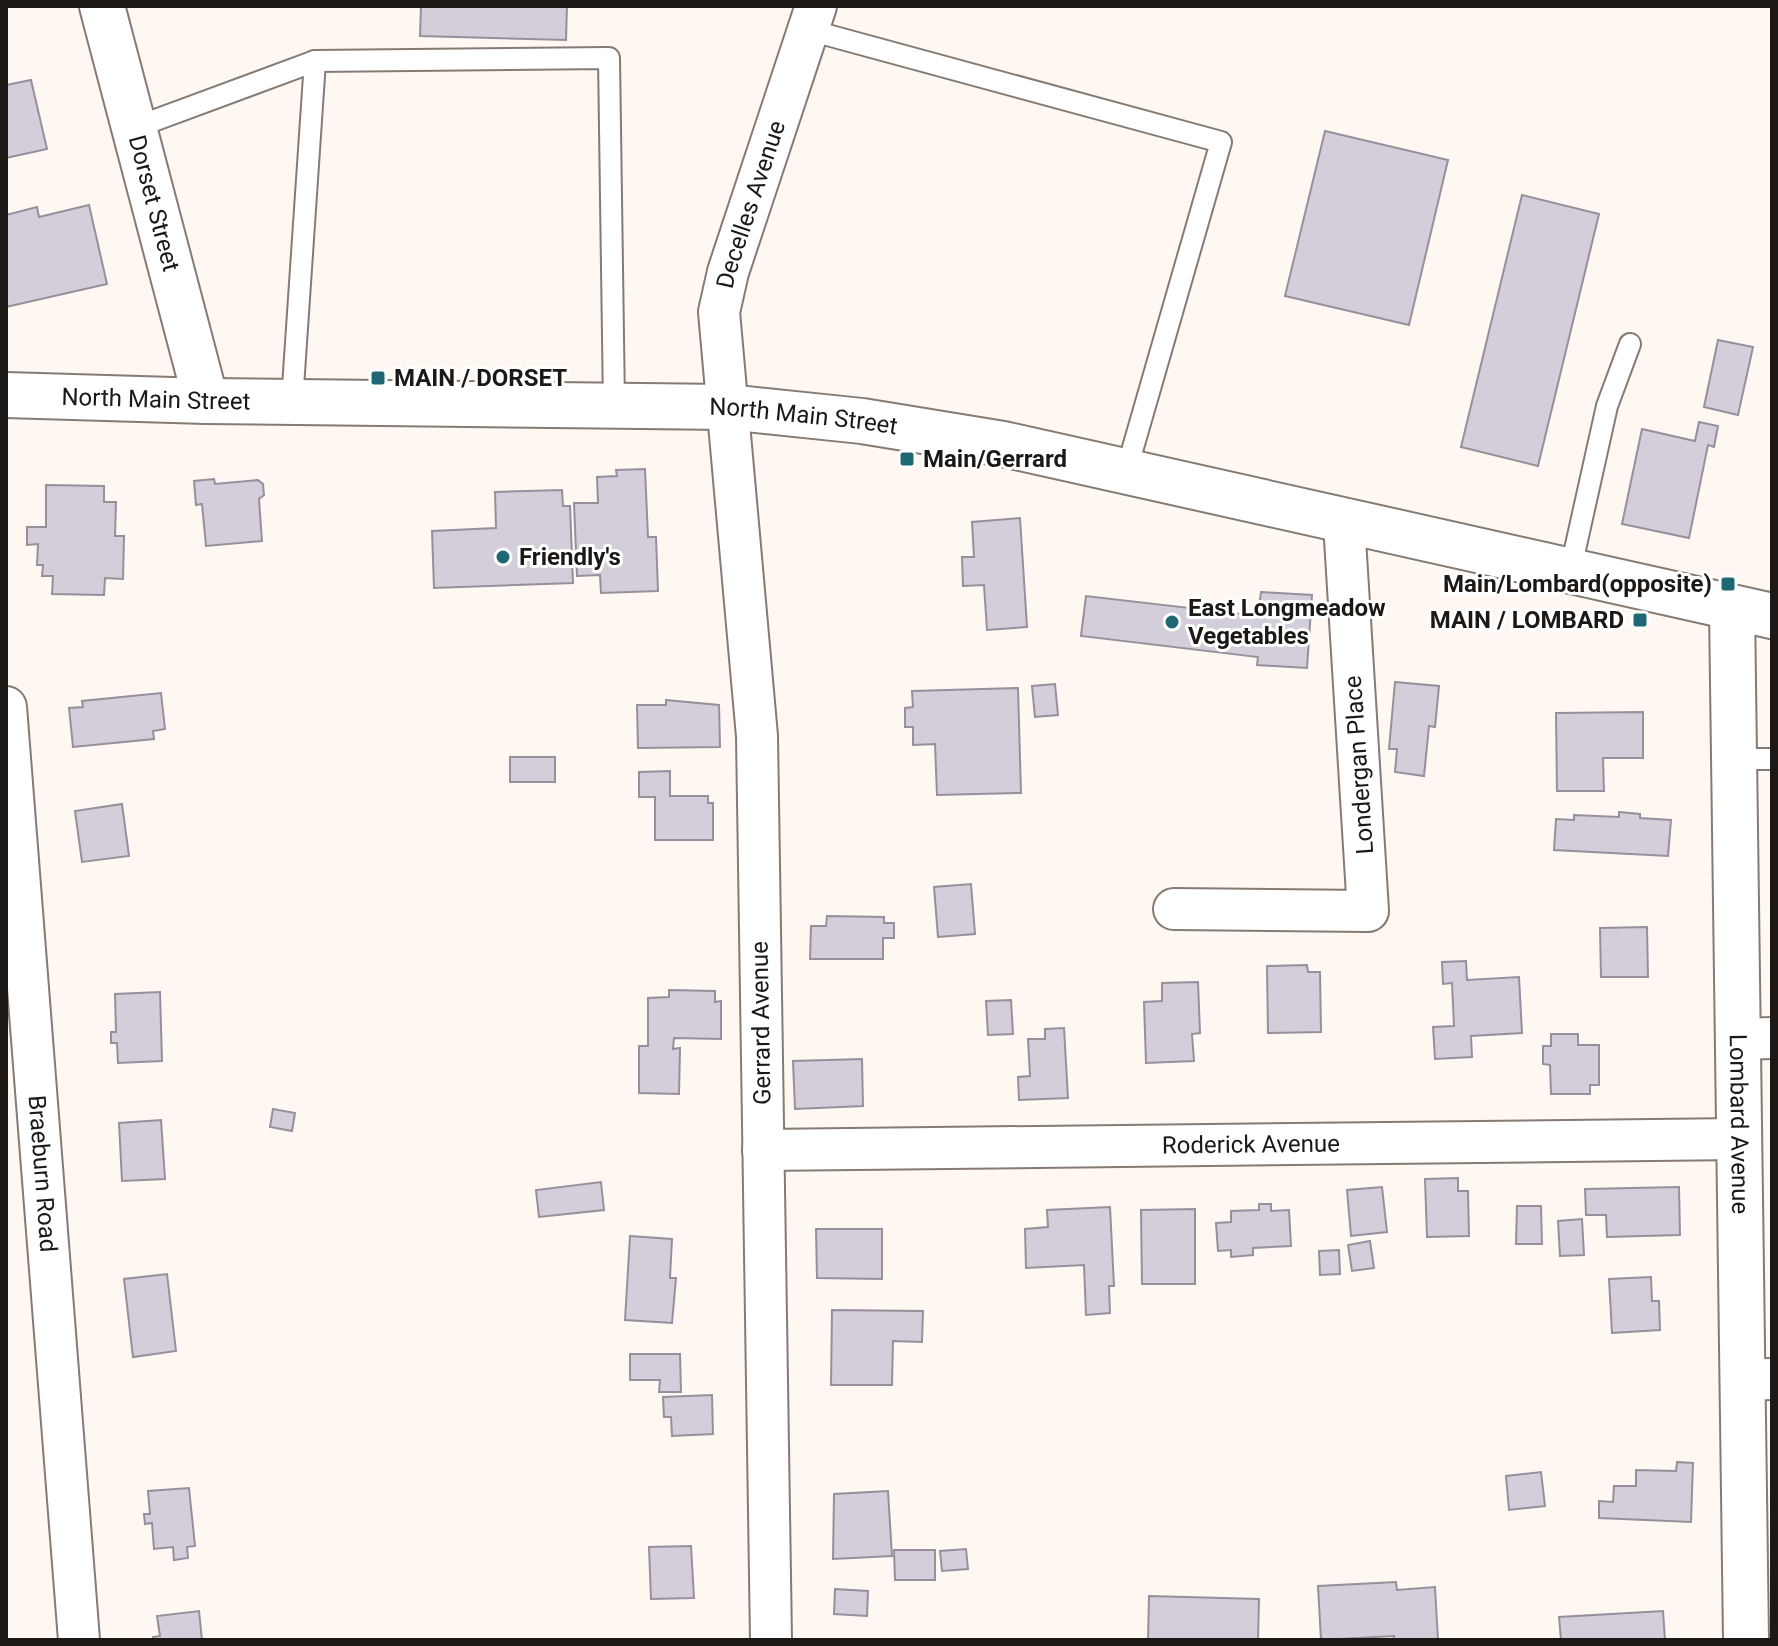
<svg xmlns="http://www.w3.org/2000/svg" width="1778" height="1646" viewBox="0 0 1778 1646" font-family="Roboto,sans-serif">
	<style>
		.building { fill: #d3ceda; stroke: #95909b; stroke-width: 2 }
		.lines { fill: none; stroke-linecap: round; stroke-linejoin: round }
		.service-casing { stroke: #857b73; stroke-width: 24 }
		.minor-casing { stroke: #857b73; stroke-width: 44 }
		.tertiary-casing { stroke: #857b73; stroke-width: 48 }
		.primary-casing { stroke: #857b73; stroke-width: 48 }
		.service { stroke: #fff; stroke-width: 20 }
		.minor { stroke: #fff; stroke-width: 40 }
		.tertiary { stroke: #fff; stroke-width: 44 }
		.primary { stroke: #fff; stroke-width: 44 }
		.poi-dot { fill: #1e6873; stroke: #fff; stroke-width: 3 }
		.labels { text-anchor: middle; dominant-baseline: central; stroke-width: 6; stroke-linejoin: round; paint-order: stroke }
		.street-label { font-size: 24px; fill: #1c1815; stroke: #fff }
		.poi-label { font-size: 24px; font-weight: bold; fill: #1c1815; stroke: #fff; text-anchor: start }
	</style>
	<rect width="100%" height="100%" fill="#fef7f2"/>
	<g class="building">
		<polygon points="421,6 567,6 566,40 420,36"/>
		<polygon points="31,80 47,149 6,158 6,85"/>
		<polygon points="1325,131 1448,160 1409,325 1285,296"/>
		<polygon points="1522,195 1599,214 1538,466 1461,447"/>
		<polygon points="89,205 107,284 6,307 6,215 37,207 39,217"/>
		<polygon points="1718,340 1753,347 1738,415 1704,407"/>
		<polygon points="1699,422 1718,426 1714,447 1708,445 1689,538 1622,524 1642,429 1695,441"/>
		<polygon points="645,469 648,537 656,537 658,591 601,593 600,575 577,576 574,503 598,503 597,477 617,476 616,470"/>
		<polygon points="214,479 215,484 258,480 263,484 264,495 259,499 262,541 206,546 202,504 196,505 194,481"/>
		<polygon points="46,485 104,486 104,502 116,502 115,536 124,536 123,579 105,578 104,595 52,594 53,576 42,576 43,565 37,565 38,544 27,545 27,527 46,527"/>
		<polygon points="562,490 563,506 570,506 573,583 434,588 432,531 496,528 495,492"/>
		<polygon points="1020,518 1027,627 987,630 984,585 963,586 962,557 974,557 972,522"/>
		<polygon points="1261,592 1312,595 1307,668 1257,665 1258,657 1081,636 1086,596 1258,616"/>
		<polygon points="1395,682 1439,686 1435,727 1429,726 1424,776 1395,772 1397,749 1389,749"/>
		<polygon points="1055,684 1058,715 1035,717 1032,686"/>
		<polygon points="1018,688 1021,793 937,795 935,744 913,745 913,727 905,727 905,708 913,707 912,691"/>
		<polygon points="161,693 165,729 153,731 154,739 73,747 69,708 83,707 82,701"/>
		<polygon points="666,700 719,705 720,747 638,748 637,705 666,705"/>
		<polygon points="1643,712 1643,758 1603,758 1604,791 1557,791 1556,713"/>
		<rect x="510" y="757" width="45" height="25"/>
		<polygon points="670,771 670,796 708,796 708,803 713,803 713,840 655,840 655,797 639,797 639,772"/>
		<polygon points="122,804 129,856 82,862 75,811"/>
		<polygon points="1619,812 1640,814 1640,818 1671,820 1668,856 1554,850 1556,819 1574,820 1574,815 1619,817"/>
		<polygon points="971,884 975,934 938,937 934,887"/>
		<polygon points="827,916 884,917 884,923 894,923 894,938 883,938 883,959 810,959 811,926 826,926"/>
		<polygon points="1647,927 1648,977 1601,977 1600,928"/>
		<polygon points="1466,961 1467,980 1519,977 1522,1033 1471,1036 1472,1057 1435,1059 1433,1027 1454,1026 1452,983 1443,984 1442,962"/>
		<polygon points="1307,965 1308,972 1320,972 1321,1032 1268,1033 1267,966"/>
		<polygon points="1198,982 1200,1033 1192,1034 1194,1061 1146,1063 1144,1002 1162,1001 1162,983"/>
		<polygon points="669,990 715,991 715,1002 721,1001 721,1039 674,1038 673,1049 680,1048 679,1094 639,1093 639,1046 648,1046 648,998 669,997"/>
		<polygon points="160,992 162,1061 118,1063 117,1043 111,1043 111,1032 116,1032 115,994"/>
		<polygon points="1011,1000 1013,1034 988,1035 986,1001"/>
		<polygon points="1064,1028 1068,1098 1019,1100 1018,1077 1030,1076 1028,1039 1045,1039 1045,1029"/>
		<polygon points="1551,1034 1578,1034 1578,1045 1599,1045 1599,1085 1590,1085 1590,1094 1551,1094 1550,1065 1543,1064 1543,1046 1551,1046"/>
		<polygon points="862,1059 863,1106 795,1109 793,1061"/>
		<polygon points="273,1109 295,1113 292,1131 270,1127"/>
		<polygon points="161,1120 165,1179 122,1181 119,1123"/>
		<polygon points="1458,1178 1458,1191 1468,1191 1469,1236 1427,1237 1425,1179"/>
		<polygon points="601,1182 604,1210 539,1217 536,1190"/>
		<polygon points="1382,1187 1387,1232 1351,1236 1347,1190"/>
		<polygon points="1679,1187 1680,1235 1607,1237 1606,1215 1586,1215 1585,1189"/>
		<polygon points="1259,1204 1271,1204 1271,1211 1289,1210 1291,1246 1253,1248 1253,1255 1231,1257 1231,1250 1218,1251 1216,1223 1231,1222 1231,1211 1259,1210"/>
		<polygon points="1517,1206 1541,1206 1542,1244 1516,1244"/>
		<polygon points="1110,1207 1114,1286 1109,1286 1110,1313 1086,1315 1084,1265 1026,1268 1025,1229 1048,1227 1047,1210"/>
		<polygon points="1195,1209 1195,1284 1142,1284 1141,1210"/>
		<polygon points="1582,1219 1584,1255 1560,1256 1558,1221"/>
		<polygon points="816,1229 882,1229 882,1279 817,1278"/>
		<polygon points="630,1236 672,1239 670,1278 676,1278 672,1323 625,1320"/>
		<polygon points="1370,1241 1374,1268 1352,1271 1348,1245"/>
		<polygon points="1339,1250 1340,1274 1320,1275 1319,1251"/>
		<polygon points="167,1274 176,1351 133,1357 124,1279"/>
		<polygon points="1651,1277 1652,1301 1659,1301 1660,1330 1612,1333 1609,1279"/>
		<polygon points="832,1310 923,1311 922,1342 893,1341 892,1385 831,1385"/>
		<polygon points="630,1354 680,1354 681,1392 659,1392 660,1380 630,1380"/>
		<polygon points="712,1395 713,1434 672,1436 671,1417 664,1417 663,1397"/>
		<polygon points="1677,1462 1693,1463 1691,1522 1599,1518 1599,1501 1613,1502 1614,1486 1636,1486 1636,1470 1676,1471"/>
		<polygon points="1541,1472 1545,1506 1509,1510 1506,1476"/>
		<polygon points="189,1488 195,1546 187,1547 188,1558 174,1560 173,1547 154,1549 152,1523 145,1524 144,1514 150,1514 148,1491"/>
		<polygon points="888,1491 892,1556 833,1559 834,1494"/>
		<polygon points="691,1546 694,1598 651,1599 649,1547"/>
		<polygon points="966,1549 968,1569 942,1571 940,1551"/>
		<polygon points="894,1550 935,1550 935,1580 895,1580"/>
		<polygon points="1396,1582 1397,1590 1435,1587 1438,1640 1394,1640 1394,1636 1321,1640 1318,1586"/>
		<polygon points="835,1589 868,1591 867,1616 834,1614"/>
		<polygon points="1149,1596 1259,1599 1258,1640 1148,1640"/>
		<polygon points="199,1611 202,1640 153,1640 153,1637 160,1636 157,1616"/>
		<polygon points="1663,1611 1665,1640 1561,1640 1559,1617"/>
	</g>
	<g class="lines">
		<g class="service-casing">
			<g id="service">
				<polyline points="809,30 1221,142 1126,472"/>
				<polyline points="134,128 315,61"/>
				<polyline points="292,402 315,61 609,58 614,406"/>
				<polyline points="1570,572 1607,406 1630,344"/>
				<polyline points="1734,759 1772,759"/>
			</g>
		</g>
		<g class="minor-casing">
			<g id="minor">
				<path id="s1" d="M 6,707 L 79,1640"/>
				<polyline points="1174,909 1368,911 1344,523"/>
				<polyline points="1738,1039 1772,1038"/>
				<path id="s2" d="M 763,1150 L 1739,1139"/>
				<polyline points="1741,1380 1772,1379"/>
				<path id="s3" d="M 771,1640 L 757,736 L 719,312 L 728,272 L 816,6"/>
			</g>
		</g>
		<g class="tertiary-casing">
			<g id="tertiary">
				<path id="s4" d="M 102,6 L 206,401"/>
				<path id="s5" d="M 1732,608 L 1746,1640"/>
			</g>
		</g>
		<g class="primary-casing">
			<g id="primary">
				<path id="s6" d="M 6,395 L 206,401 L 728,407 L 862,421 L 1003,444 L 1772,616"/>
			</g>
		</g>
		<use href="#service" class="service"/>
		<use href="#minor" class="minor"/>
		<use href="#tertiary" class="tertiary"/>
		<use href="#primary" class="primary"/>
	</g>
	<g class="poi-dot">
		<rect x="370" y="370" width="16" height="16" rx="4"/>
		<rect x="899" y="451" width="16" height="16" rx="4"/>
		<circle cx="503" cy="557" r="8"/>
		<rect x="1720" y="576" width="16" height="16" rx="4"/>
		<rect x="1632" y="612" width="16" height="16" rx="4"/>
		<circle cx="1172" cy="622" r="8"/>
	</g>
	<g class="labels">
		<g class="street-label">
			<text stroke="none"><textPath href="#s4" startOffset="204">Dorset Street</textPath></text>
			<text stroke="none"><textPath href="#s3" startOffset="1442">Decelles Avenue</textPath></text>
			<text stroke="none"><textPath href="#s6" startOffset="150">North Main Street</textPath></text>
			<text stroke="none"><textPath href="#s6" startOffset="798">North Main Street</textPath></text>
			<text transform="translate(1359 765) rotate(-94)">Londergan Place</text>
			<text transform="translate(761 1023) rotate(-91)">Gerrard Avenue</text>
			<text stroke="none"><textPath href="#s5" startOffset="516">Lombard Avenue</textPath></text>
			<text stroke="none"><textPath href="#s2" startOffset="488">Roderick Avenue</textPath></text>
			<text stroke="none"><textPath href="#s1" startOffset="468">Braeburn Road</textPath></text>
		</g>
		<g class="poi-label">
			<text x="394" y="378">MAIN / DORSET</text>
			<text x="923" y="459">Main/Gerrard</text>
			<text x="519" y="557">Friendly's</text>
			<text x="1712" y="584" text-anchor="end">Main/Lombard(opposite)</text>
			<text x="1188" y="608">East Longmeadow<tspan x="1188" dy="28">Vegetables</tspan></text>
			<text x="1624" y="620" text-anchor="end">MAIN / LOMBARD</text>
		</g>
	</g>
	<rect width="1778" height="1646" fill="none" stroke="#1c1815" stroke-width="16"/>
</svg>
